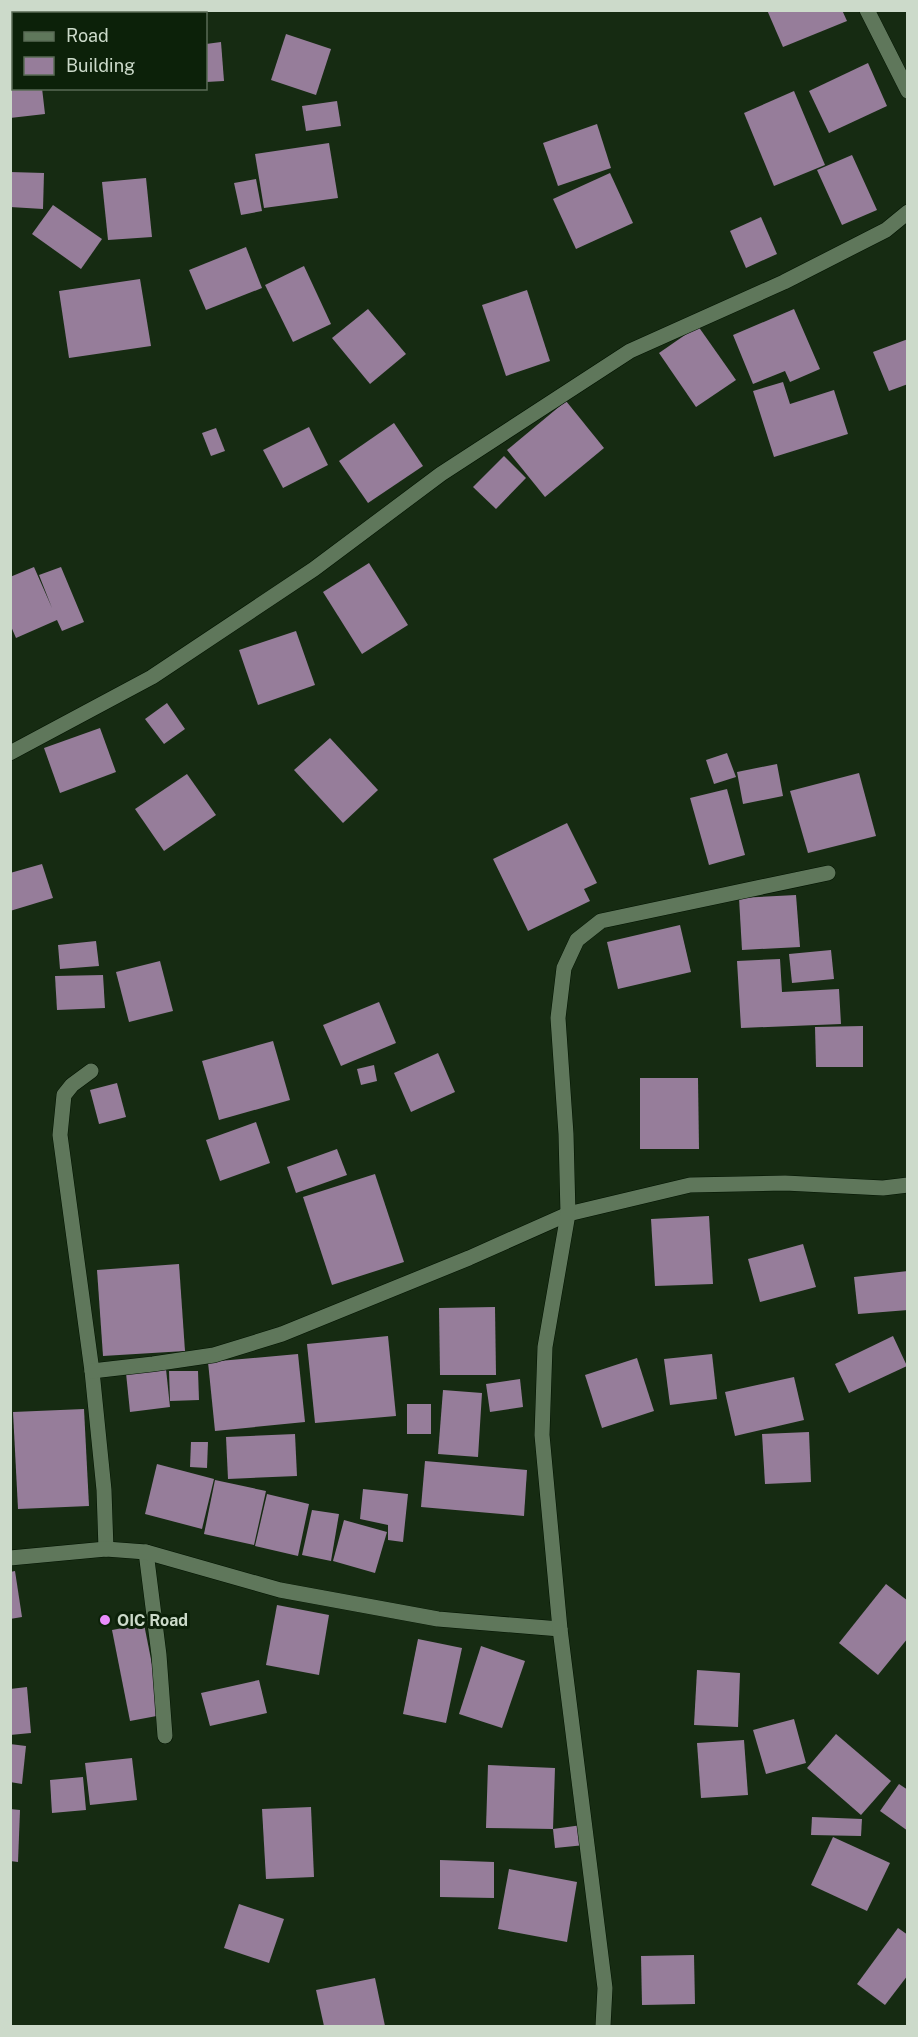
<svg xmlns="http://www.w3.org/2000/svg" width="918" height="2037" viewBox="0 0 918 2037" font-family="'Public Sans',sans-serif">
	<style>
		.building { fill: #967d9a }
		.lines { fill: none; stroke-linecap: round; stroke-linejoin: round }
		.street-casing { stroke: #021300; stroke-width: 16 }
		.street { stroke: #5f775b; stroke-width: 15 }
		.poi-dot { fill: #ea8dfd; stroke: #0c2109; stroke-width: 2 }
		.labels { text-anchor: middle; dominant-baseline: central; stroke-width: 6; stroke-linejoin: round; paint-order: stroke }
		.poi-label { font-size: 16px; font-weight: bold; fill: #ccdaca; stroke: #0c2109; text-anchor: start }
	</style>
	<rect width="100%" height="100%" fill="#162b12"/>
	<g class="building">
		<polygon points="767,10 842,10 847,21 783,47"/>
		<polygon points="286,34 331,49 316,95 271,80"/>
		<polygon points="10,40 14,40 14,88 42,88 45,114 10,118"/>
		<polygon points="221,42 224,81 206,82 206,44"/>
		<polygon points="868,63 887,106 829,133 809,91"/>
		<polygon points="794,91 825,165 774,186 744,113"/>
		<polygon points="337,101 341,126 306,131 302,106"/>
		<polygon points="597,124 611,168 558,186 543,143"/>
		<polygon points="329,143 338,198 264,208 255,154"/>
		<polygon points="852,155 877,210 842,225 817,170"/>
		<polygon points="10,172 44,173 43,209 10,207"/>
		<polygon points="610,173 633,223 576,249 553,199"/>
		<polygon points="146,178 152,237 108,240 102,182"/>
		<polygon points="256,179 262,211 241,215 234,183"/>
		<polygon points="53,205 102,239 81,269 32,234"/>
		<polygon points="761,217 777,254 746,268 730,231"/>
		<polygon points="246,247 262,288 206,310 189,270"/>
		<polygon points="304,266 331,324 293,342 265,285"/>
		<polygon points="140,279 151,346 69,358 59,291"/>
		<polygon points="527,290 550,361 506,376 482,305"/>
		<polygon points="368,309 406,354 370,384 332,338"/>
		<polygon points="794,309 820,369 790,382 785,371 753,384 733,335"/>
		<polygon points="698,326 736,380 696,407 659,353"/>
		<polygon points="908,339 908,384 889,391 873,352"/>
		<polygon points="783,382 790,404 834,390 848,434 774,457 753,391"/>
		<polygon points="566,401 604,448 545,497 507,450"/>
		<polygon points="394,423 423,466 368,503 339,461"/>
		<polygon points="309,427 328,465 283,488 263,450"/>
		<polygon points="216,428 225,451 211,456 202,433"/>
		<polygon points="504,456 526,478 496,509 473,487"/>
		<polygon points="369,563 408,625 362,654 323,592"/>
		<polygon points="34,567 52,608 39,575 61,567 84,622 62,631 57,620 16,638 10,624 10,577"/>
		<polygon points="296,631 315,685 258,705 239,650"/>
		<polygon points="167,703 185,729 164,744 145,719"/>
		<polygon points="100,728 116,772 60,793 44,748"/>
		<polygon points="330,738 378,790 343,823 294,770"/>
		<polygon points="727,753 736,777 714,784 706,760"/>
		<polygon points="777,764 783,796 743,804 737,772"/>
		<polygon points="859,773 876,836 808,853 790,791"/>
		<polygon points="187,774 216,815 164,851 135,809"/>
		<polygon points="727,789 745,855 709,865 690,798"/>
		<polygon points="567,823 597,883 584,889 590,901 528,931 493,859"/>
		<polygon points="42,864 53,898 10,911 10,873"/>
		<polygon points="796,895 800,947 742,950 739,898"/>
		<polygon points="680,925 691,972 618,989 607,942"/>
		<polygon points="96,941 99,966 60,969 58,945"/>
		<polygon points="831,950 834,979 792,983 789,954"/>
		<polygon points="780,959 782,992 839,989 841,1024 741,1028 737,961"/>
		<polygon points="160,961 173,1011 129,1022 116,972"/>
		<polygon points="103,975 105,1008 57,1010 55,976"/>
		<polygon points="379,1002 396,1043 341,1066 323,1025"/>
		<polygon points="863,1026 863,1067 816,1067 815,1027"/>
		<polygon points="273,1041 290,1100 219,1120 202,1061"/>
		<polygon points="438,1053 455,1092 411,1112 394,1073"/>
		<polygon points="374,1065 377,1081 361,1085 357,1069"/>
		<polygon points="640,1078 698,1078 699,1149 640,1149"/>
		<polygon points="117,1083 126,1117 99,1124 90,1090"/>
		<polygon points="256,1122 270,1163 220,1181 206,1140"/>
		<polygon points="337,1149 347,1175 296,1193 287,1167"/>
		<polygon points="375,1174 404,1262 332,1285 303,1197"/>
		<polygon points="709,1216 713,1284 655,1286 651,1219"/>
		<polygon points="803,1244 816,1287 760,1302 748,1259"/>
		<polygon points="179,1264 185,1351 103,1356 97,1270"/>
		<polygon points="908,1271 908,1310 858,1314 854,1277"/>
		<polygon points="495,1307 496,1375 440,1375 439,1308"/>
		<polygon points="388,1336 396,1416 315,1423 307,1344"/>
		<polygon points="893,1336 907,1366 849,1393 835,1364"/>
		<polygon points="298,1354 305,1422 215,1431 208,1362"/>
		<polygon points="712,1354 717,1399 670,1405 664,1359"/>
		<polygon points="637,1358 654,1411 602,1428 585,1375"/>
		<polygon points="166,1369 170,1407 130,1412 126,1373"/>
		<polygon points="169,1371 198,1371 199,1400 170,1401"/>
		<polygon points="794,1377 804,1420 735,1436 725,1392"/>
		<polygon points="520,1379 523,1407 490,1412 486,1384"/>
		<polygon points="443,1390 482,1393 478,1457 438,1454"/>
		<rect x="407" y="1404" width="24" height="30"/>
		<polygon points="84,1409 89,1506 18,1509 13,1412"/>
		<polygon points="809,1432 811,1482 765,1484 762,1434"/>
		<polygon points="295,1434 297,1476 228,1479 226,1437"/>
		<polygon points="191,1442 208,1442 207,1468 190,1467"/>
		<polygon points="425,1461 527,1470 524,1516 421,1507"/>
		<polygon points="157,1464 214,1479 202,1529 145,1514"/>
		<polygon points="215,1480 266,1491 254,1545 204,1534"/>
		<polygon points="363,1489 408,1494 403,1542 388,1540 388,1525 360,1519"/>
		<polygon points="267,1494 309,1504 298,1556 255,1546"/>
		<polygon points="312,1510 339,1514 331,1561 302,1555"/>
		<polygon points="344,1520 387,1532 375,1573 333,1561"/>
		<polygon points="15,1571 22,1617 10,1619 10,1572"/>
		<polygon points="886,1584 908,1601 908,1638 878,1675 839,1643"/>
		<polygon points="277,1605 329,1615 319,1675 266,1665"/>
		<polygon points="144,1624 162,1715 130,1721 112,1630"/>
		<polygon points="418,1639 462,1648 446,1723 403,1714"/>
		<polygon points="481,1646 525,1661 502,1728 459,1714"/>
		<polygon points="697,1670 740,1673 738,1727 694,1725"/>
		<polygon points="259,1680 267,1713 210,1726 201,1693"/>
		<polygon points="27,1687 31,1733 10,1735 10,1689"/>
		<polygon points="794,1719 806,1763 766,1774 753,1730"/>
		<polygon points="836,1734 891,1781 861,1815 807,1768"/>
		<polygon points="744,1740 748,1795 701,1798 697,1743"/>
		<polygon points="10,1744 26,1746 22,1784 10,1782"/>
		<polygon points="132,1758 137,1800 90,1805 85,1763"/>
		<polygon points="488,1765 555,1768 553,1829 486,1828"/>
		<polygon points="83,1777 86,1810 52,1813 50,1780"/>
		<polygon points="899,1784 908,1790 908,1831 880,1811"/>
		<polygon points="311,1807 314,1877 266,1879 262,1809"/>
		<polygon points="10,1809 20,1810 18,1862 10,1861"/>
		<polygon points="812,1817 862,1819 861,1836 811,1835"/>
		<polygon points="582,1825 585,1845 555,1848 553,1829"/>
		<polygon points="833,1837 890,1863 867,1911 811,1885"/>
		<polygon points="440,1860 494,1862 494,1898 440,1897"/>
		<polygon points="509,1869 577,1882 567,1942 498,1929"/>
		<polygon points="239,1904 284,1919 269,1963 224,1948"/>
		<polygon points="898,1928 908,1935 908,1975 885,2005 857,1984"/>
		<polygon points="694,1955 695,2004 642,2005 641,1956"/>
		<polygon points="375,1978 385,2026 324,2026 316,1990"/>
	</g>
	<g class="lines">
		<g class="street-casing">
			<g id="street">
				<polyline points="867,10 908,91"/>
				<polyline points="10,753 152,677 314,569 441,474 630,351 784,282 886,230 908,212"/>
				<polyline points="91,1071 72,1085 64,1095 60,1135 92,1371 104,1490 106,1549"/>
				<polyline points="92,1371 153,1364 214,1355 282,1334 469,1258 568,1214 690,1185 785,1183 883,1188 908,1185"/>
				<polyline points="146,1552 159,1655 165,1736"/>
				<polyline points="10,1558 106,1549 146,1552 280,1590 438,1619 560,1629"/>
				<polyline points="603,2026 605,1988 560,1629 542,1435 545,1347 568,1214 566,1134 558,1018 564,968 577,940 601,921 828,873"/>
			</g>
		</g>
		<use href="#street" class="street"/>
	</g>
	<circle class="poi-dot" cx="105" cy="1620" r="6"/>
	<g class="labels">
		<g class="poi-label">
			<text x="117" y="1620">OIC Road</text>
		</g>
	</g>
	<rect width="918" height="2037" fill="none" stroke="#ccdaca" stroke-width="24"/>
	<rect x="12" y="12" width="195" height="78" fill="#0c2109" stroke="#596b56" stroke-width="1.5"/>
	<rect x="24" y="32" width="30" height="9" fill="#5f775b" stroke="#596b56" stroke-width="1.5"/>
	<text x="66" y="42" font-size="18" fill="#ccdaca">Road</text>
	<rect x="24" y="57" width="30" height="18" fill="#967d9a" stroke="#596b56" stroke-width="1.5"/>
	<text x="66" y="72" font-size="18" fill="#ccdaca">Building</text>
</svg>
